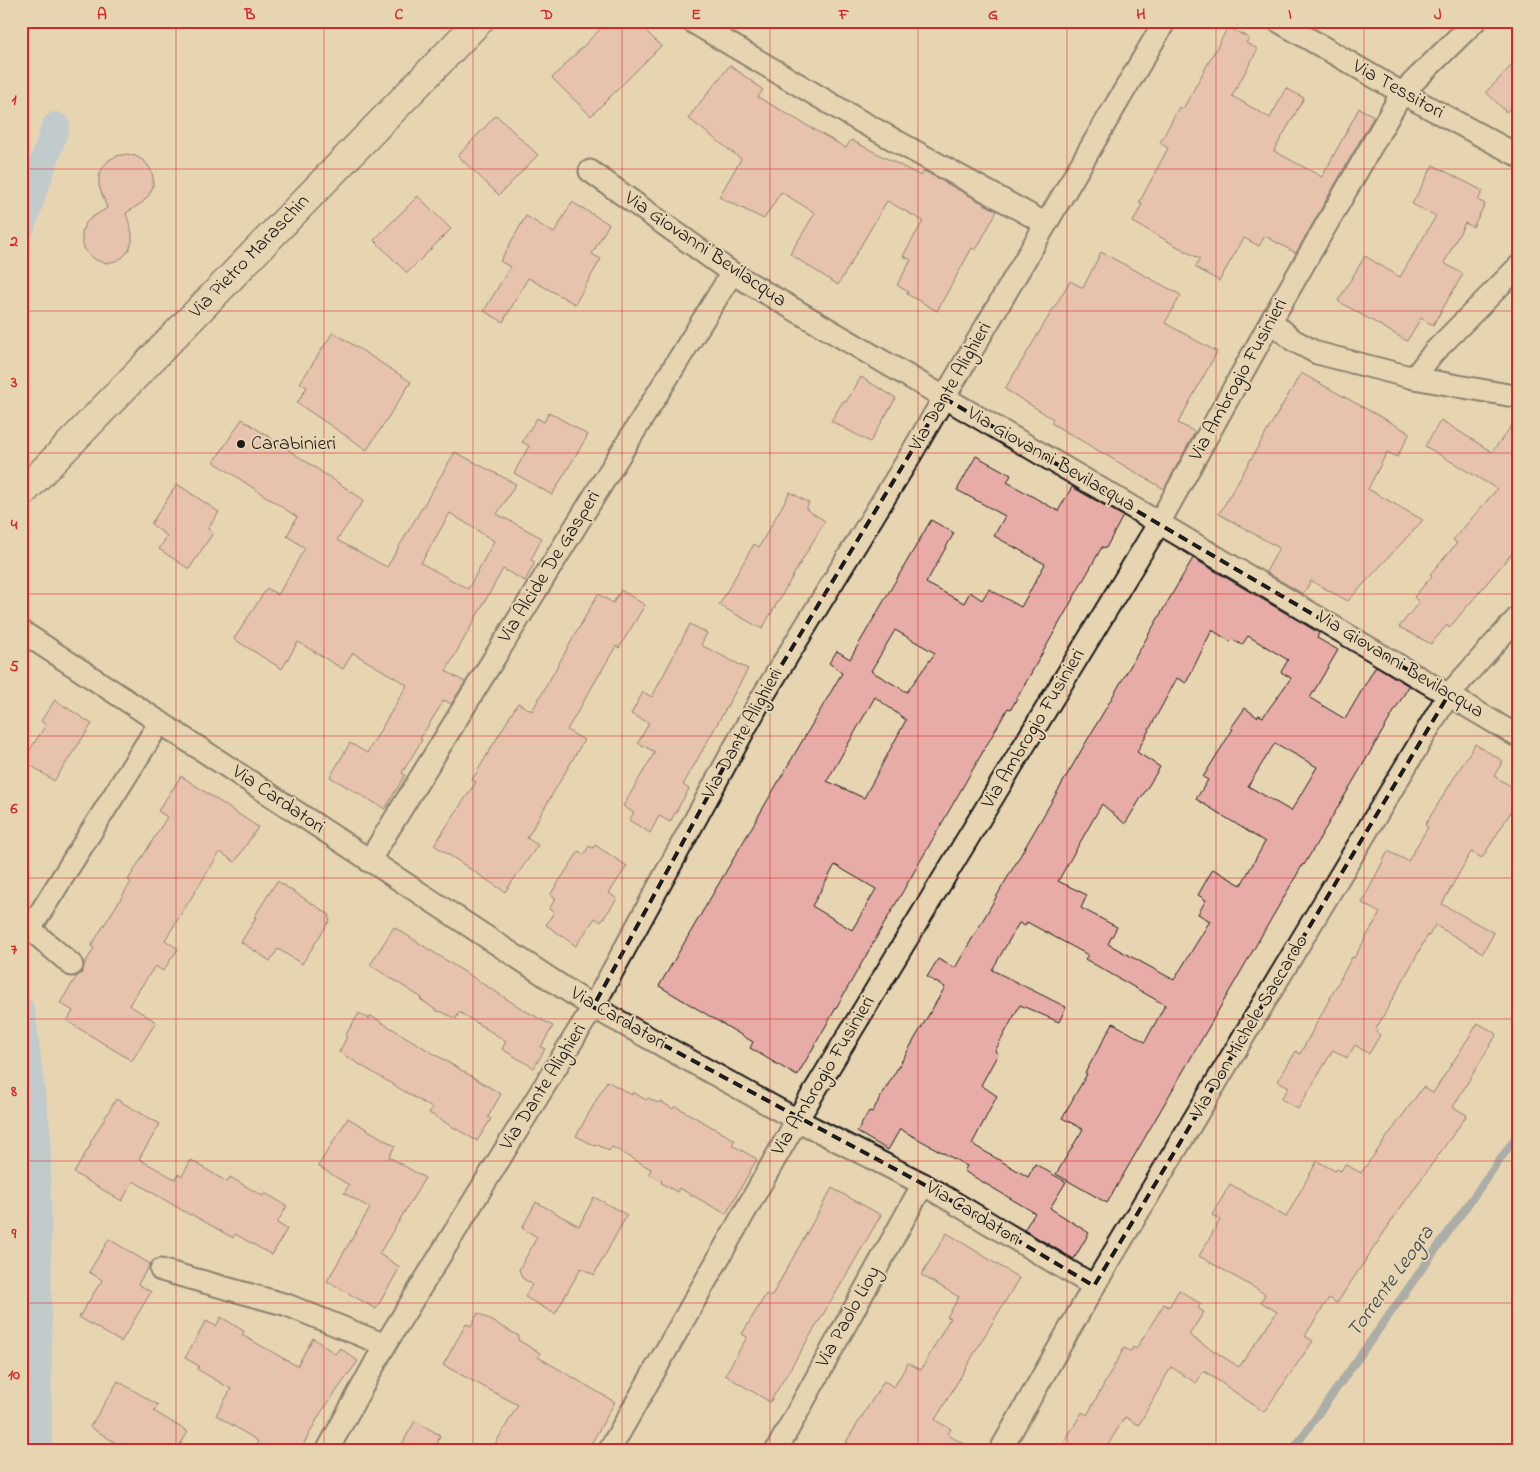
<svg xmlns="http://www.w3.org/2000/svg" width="1540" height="1472" viewBox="0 0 1540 1472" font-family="'Indie Flower',sans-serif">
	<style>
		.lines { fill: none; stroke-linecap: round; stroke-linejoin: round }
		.stream { stroke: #637e99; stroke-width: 8 }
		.canal { stroke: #92bfec; stroke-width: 28 }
		.building { fill: #e7aca7; stroke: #1c1c1c; fill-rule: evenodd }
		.street-casing { stroke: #1c1c1c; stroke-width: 25 }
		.primary-casing { stroke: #1c1c1c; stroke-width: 31 }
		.street { stroke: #e7d5b2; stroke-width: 21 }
		.primary { stroke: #e7d5b2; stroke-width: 28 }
		.marked { fill: none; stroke: #1c1c1c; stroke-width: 4; stroke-dasharray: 10 6; stroke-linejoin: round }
		.grid { fill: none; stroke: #d62828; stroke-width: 1; stroke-opacity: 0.55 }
		.poi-dot { fill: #1c1c1c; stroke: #e7d5b2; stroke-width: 2 }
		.labels { text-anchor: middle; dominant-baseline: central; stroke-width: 4; stroke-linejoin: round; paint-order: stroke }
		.street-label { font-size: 20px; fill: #1c1c1c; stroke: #e7d5b2 }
		.poi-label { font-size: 20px; fill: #1c1c1c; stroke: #e7d5b2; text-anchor: start }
		.water-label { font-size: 21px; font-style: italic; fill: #3a4550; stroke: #e7d5b2 }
		.neatline { fill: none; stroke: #d62828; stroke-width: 2 }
		.grid-label { font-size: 16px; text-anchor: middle; font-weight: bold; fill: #d62828 }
	</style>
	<rect width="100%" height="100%" fill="#e7d5b2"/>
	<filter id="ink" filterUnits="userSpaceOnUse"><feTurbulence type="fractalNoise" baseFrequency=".02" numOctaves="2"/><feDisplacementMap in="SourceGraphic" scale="10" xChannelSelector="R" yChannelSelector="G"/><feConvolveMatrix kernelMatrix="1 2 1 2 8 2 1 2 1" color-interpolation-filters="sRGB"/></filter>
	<g filter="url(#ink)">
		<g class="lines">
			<polyline class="stream" points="1292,1451 1519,1133"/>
			<g class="canal">
				<polyline points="21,227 56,126"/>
				<polyline points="21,1011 37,1137 38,1451"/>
			</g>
		</g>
		<g class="building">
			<polygon points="608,21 636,21 661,46 591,116 552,78"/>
			<polygon points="1228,27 1249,38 1246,43 1258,49 1232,96 1270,118 1286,88 1304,98 1274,151 1322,177 1359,108 1374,116 1296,253 1265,236 1259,246 1244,238 1219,281 1195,267 1200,259 1133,222 1142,204 1139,203 1168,148 1160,143 1179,107 1183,109"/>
			<polygon points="1519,58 1519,99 1506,112 1486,92"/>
			<polygon points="730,65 763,90 758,97 846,148 851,140 921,176 924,171 997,211 976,250 972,248 937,311 907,294 908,292 897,285 911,260 903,256 923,221 887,201 838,285 790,254 815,213 781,192 764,219 719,197 741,159 688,118"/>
			<polygon points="496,115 538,155 499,195 458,156"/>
			<polygon points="126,154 136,156 144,161 150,168 153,177 153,186 149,195 143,202 126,213 132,233 132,242 129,250 123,257 115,261 107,263 98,261 90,256 85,250 82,241 82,232 85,224 91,218 107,208 99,186 99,176 103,167 109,160 117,156"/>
			<polygon points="1433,165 1483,191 1478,200 1485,204 1473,227 1465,223 1444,263 1463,274 1433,325 1421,318 1407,341 1338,301 1365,256 1400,277 1436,216 1412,204"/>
			<polygon points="418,196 451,229 407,273 374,240"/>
			<polygon points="572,202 609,224 592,254 601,259 575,304 528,278 503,322 484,311 510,267 500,261 526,216 554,233"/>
			<polygon points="1101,252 1181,295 1165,323 1217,352 1178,423 1195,432 1164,489 1051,423 1053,419 1005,389 1070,281 1083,288"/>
			<polygon points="333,332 411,382 367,450 297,403 307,387 300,383"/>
			<polygon points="1301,373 1410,433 1397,457 1387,452 1368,489 1423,520 1348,601 1311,581 1303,594 1266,572 1279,548 1219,514"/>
			<polygon points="861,377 896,398 870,442 831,421 843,401 846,402"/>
			<polygon points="549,412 588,435 552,495 514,473 529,446 522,442 537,418 544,422"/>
			<polygon points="1519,416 1519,545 1449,628 1447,625 1431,644 1399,627 1419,602 1414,597 1432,576 1430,574 1457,543 1453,540 1497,489 1425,446 1441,420 1492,452"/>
			<path d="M 242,419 L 364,500 L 337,540 L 387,567 L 455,452 L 516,484 L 497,514 L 542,538 L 531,560 L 535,562 L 525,581 L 503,569 L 446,671 L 465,682 L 451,704 L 444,700 L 420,739 L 422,740 L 402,773 L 405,775 L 385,809 L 330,777 L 350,743 L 367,753 L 407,685 L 353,653 L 343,669 L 298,642 L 282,669 L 234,639 L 267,588 L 278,595 L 305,548 L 287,536 L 297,517 L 214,462 ZM 450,513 L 494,541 L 468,589 L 421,563 Z"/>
			<path d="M 976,456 L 1011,475 L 1007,482 L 1058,511 L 1072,487 L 1123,516 L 1106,548 L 1102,547 L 1011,709 L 1008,708 L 797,1076 L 750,1048 L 753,1042 L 659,986 L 842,673 L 829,663 L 837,651 L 850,659 L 931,520 L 954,533 L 926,583 L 964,603 L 970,592 L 982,600 L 989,589 L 1021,607 L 1045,564 L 994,536 L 1005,516 L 957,490 ZM 895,630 L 935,653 L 907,692 L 871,671 ZM 875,697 L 906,720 L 864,798 L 827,781 ZM 835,865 L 876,889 L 852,930 L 812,906 Z"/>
			<polygon points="177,484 219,512 208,529 213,533 189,569 159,549 167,536 151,524"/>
			<polygon points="790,492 809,503 806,509 825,521 762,629 719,605 754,544 759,547"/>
			<path d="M 1193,558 L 1319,633 L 1317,638 L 1338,650 L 1310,698 L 1345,719 L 1376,666 L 1409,686 L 1304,865 L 1303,864 L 1107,1203 L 1056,1174 L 1083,1129 L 1062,1118 L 1087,1074 L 1085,1073 L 1113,1023 L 1145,1042 L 1165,1005 L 1085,959 L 1088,955 L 1027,922 L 1025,926 L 1019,923 L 992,970 L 1066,1007 L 1059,1022 L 1020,1005 L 995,1051 L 998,1054 L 981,1085 L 997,1096 L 972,1144 L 1028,1177 L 1035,1164 L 1066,1182 L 1050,1208 L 1089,1233 L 1074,1259 L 1024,1230 L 1035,1213 L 964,1171 L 967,1166 L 900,1129 L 888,1150 L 857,1132 L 869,1111 L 872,1112 L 945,987 L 927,977 L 938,959 L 955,968 ZM 1212,630 L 1231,642 L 1233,640 L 1242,645 L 1248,636 L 1288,660 L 1281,672 L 1291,678 L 1263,717 L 1259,715 L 1257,717 L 1245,708 L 1231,728 L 1233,729 L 1203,777 L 1208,780 L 1196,799 L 1265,842 L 1241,885 L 1213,869 L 1198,895 L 1206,900 L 1198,914 L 1210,921 L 1174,980 L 1108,944 L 1117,927 L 1081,908 L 1087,895 L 1058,881 L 1102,804 L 1125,824 L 1160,767 L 1137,752 L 1177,678 L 1186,683 ZM 1275,743 L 1317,767 L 1291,811 L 1248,786 Z"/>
			<polygon points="621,590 645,605 619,648 616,646 567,730 584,740 527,838 538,845 505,892 434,845 476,782 472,780 518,703 532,711 598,594 613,603"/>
			<polygon points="690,624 707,633 701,645 748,669 683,785 689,789 670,822 659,816 650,833 629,820 634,813 623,806 655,752 638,743 649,723 631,714 643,692 652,697"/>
			<polygon points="55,700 92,724 54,781 23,760 46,725 41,721"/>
			<polygon points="1475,744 1503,761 1494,776 1519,791 1519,799 1482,858 1471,852 1442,904 1494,933 1483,953 1435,925 1429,936 1428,935 1376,1029 1377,1030 1376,1032 1380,1035 1369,1054 1355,1045 1347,1058 1333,1050 1298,1109 1281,1099 1289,1087 1278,1081 1296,1051 1300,1054 1352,957 1354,958 1380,913 1362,903 1388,851 1408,861 1428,827 1425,825"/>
			<polygon points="181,776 258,827 235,862 220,852 165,940 178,949 163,971 155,966 129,1005 156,1022 132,1061 67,1021 73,1011 60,1003 77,976 82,973 84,965 94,948 91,946 131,882 128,880 167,817 158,811"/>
			<polygon points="595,845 627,866 609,893 617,899 601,922 595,918 576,946 546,925 554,912 549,909 556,898 550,895 579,851 584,855 589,846 593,848"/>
			<polygon points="277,881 330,915 328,918 330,920 302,964 278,949 270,961 241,942 256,918 254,917"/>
			<polygon points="394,927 524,1010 553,1026 541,1047 545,1049 534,1068 502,1049 506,1041 459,1012 456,1019 440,1011 439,1012 420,999 422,998 370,965"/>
			<polygon points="359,1013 369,1019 371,1016 501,1094 488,1117 491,1119 477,1141 429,1113 432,1108 339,1052 347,1037 345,1036"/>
			<polygon points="1478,1023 1497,1034 1453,1107 1467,1115 1399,1210 1337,1303 1329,1298 1305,1336 1313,1341 1264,1412 1204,1371 1196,1383 1171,1367 1139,1425 1125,1417 1104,1451 1059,1451 1082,1412 1087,1415 1124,1348 1131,1351 1133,1347 1136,1349 1164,1304 1169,1307 1179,1290 1201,1304 1198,1308 1204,1312 1189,1335 1239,1367 1277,1312 1261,1302 1265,1294 1199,1256 1220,1220 1212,1215 1230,1184 1286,1217 1317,1161 1335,1171 1337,1169 1341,1171 1345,1164 1361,1173 1423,1087 1433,1093"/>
			<polygon points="607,1081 632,1095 633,1092 646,1100 648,1098 658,1103 660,1101 673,1109 675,1106 735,1140 732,1145 757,1159 726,1214 679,1188 677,1192 661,1183 662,1181 649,1174 651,1169 612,1147 609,1151 596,1144 595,1146 576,1136"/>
			<polygon points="116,1099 160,1124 139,1159 175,1179 178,1174 182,1176 191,1160 227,1182 230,1177 263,1196 265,1193 287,1206 277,1223 287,1229 272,1255 235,1234 233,1238 191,1214 190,1215 133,1181 122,1201 74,1173 91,1144 90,1143"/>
			<polygon points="348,1118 395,1146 389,1157 425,1178 379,1254 400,1267 376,1309 327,1281 370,1208 344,1193 349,1185 318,1166"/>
			<polygon points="832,1188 881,1215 836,1293 770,1402 725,1375 747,1337 742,1334 766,1294 771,1297"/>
			<polygon points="594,1197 627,1215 594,1275 581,1268 555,1314 525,1297 532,1284 522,1278 519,1270 537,1237 522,1228 536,1202 579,1226"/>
			<polygon points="947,1233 1019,1278 935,1420 951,1429 948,1435 977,1451 860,1451 846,1442 884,1381 894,1387 908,1363 921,1370 950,1318 947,1317 959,1297 921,1275"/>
			<polygon points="109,1239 150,1264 138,1284 151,1292 121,1342 79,1317 102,1280 89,1272"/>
			<polygon points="478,1313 519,1336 518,1340 540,1353 538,1357 615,1402 587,1451 491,1451 518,1405 443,1365 466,1324 471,1326"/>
			<polygon points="221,1317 244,1331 242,1335 297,1366 313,1338 335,1354 340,1348 358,1361 320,1414 300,1451 253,1451 258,1441 216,1415 231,1389 197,1369 199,1366 185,1358 206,1321 216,1326"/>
			<polygon points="118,1381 158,1405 154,1411 188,1432 176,1451 129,1451 90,1427"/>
			<polygon points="415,1421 440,1435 435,1451 398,1451"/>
		</g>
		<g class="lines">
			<g class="street-casing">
				<g id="street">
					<polyline points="691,21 860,121 1046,224"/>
					<polyline points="1278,21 1402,93 1519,156"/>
					<polyline points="590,171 732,273 1159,523 1519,737"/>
					<polyline points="1271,321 1293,340 1317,353 1414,378 1519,397"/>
					<polyline points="1414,378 1433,353 1519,266"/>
					<polyline points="21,631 593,1007 797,1120 923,1184 1094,1286"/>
					<polyline points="369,861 732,273"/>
					<polyline points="72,965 30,929 160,722"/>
					<polyline points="161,1270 287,1305 385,1345"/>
					<polyline points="327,1451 385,1345 593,1007 761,699 907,461 1165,21"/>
					<polyline points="609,1451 797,1120 1159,523 1271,321 1402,93 1475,21"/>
					<polyline points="776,1451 923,1184"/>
					<polyline points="1000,1451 1094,1286 1449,694 1519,616"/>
				</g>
			</g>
			<g class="primary-casing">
				<polyline id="primary" points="21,494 479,21"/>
			</g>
			<use href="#street" class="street"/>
			<use href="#primary" class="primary"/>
		</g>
	</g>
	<path d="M0 0H1540V1472H0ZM 944,398 L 1449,694 L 1094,1286 L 923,1184 L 593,1007 L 761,699 Z" fill="#e7d5b2" fill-opacity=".55" fill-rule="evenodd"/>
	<path class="marked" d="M 944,398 L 1449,694 L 1094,1286 L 923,1184 L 593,1007 L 761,699 Z"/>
	<path class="grid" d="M 176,21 L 176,1451M 324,21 L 324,1451M 473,21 L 473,1451M 622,21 L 622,1451M 770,21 L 770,1451M 918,21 L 918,1451M 1067,21 L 1067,1451M 1216,21 L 1216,1451M 1364,21 L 1364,1451M 21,169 L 1519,169M 21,311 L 1519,311M 21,453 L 1519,453M 21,594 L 1519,594M 21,736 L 1519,736M 21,878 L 1519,878M 21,1019 L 1519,1019M 21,1161 L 1519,1161M 21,1303 L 1519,1303"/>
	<circle class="poi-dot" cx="241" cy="444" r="5"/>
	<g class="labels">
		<g class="street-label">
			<text transform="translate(1398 90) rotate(29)">Via Tessitori</text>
			<text transform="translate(705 250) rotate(34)">Via Giovanni Bevilacqua</text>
			<text transform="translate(250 257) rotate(-46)">Via Pietro Maraschin</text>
			<text transform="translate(1239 380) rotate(-61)">Via Ambrogio Fusinieri</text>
			<text transform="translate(951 387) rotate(-60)">Via Dante Alighieri</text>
			<text transform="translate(1051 460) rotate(30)">Via Giovanni Bevilacqua</text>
			<text transform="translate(550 567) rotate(-58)">Via Alcide De Gasperi</text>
			<text transform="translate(1400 665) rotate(31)">Via Giovanni Bevilacqua</text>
			<text transform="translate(1034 729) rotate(-59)">Via Ambrogio Fusinieri</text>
			<text transform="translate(743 734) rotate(-61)">Via Dante Alighieri</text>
			<text transform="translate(278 800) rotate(34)">Via Cardatori</text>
			<text transform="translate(618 1019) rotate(30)">Via Cardatori</text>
			<text transform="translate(1250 1027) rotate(-59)">Via Don Michele Saccardo</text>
			<text transform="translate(824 1076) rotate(-59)">Via Ambrogio Fusinieri</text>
			<text transform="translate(544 1087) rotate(-58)">Via Dante Alighieri</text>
			<text transform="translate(973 1214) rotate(31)">Via Cardatori</text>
			<text transform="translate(849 1317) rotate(-61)">Via Paolo Lioy</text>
		</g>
		<g class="poi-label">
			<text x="251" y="444">Carabinieri</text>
		</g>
		<g class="water-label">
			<text transform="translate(1391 1282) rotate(-54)">Torrente Leogra</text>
		</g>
	</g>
	<rect width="1540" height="1472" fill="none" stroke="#e7d5b2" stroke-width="55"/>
	<rect x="28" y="28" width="1484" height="1416" class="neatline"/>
	<g class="grid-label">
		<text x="102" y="19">A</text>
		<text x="250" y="19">B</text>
		<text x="399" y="19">C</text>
		<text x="547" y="19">D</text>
		<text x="696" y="19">E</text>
		<text x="844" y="19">F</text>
		<text x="993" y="19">G</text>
		<text x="1141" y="19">H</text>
		<text x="1290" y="19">I</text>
		<text x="1438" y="19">J</text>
		<text x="14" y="104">1</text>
		<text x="14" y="246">2</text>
		<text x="14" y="387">3</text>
		<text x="14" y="529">4</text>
		<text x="14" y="671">5</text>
		<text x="14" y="813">6</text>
		<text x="14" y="954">7</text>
		<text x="14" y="1096">8</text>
		<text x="14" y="1238">9</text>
		<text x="14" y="1379">10</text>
	</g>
</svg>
